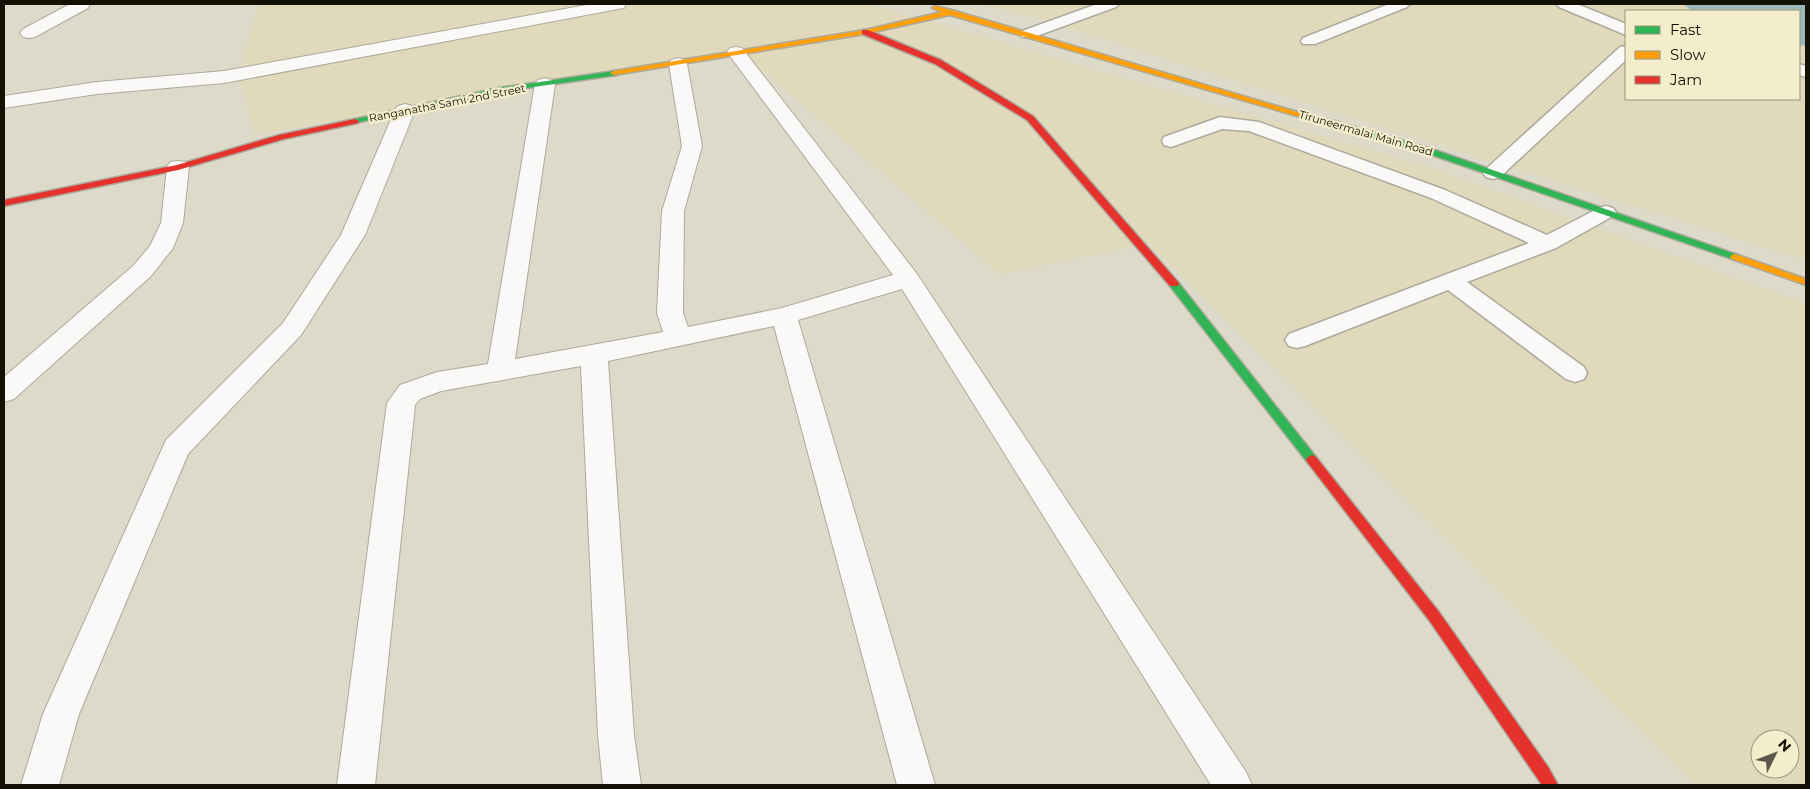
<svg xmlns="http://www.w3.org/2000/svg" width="1810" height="789" viewBox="0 0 1810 789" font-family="Montserrat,sans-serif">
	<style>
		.built { fill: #e0d9bb; fill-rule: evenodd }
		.water { fill: #9cb8bb }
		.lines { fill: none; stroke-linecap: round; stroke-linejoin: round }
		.lane-casing { stroke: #acaa9c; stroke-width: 3 }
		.street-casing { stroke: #acaa9c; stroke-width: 2 }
		.fast-casing { stroke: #acaa9c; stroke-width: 3 }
		.slow-casing { stroke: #acaa9c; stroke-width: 3 }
		.jam-casing { stroke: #acaa9c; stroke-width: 3 }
		.lane { fill: #faf9f7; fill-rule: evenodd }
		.street { fill: #faf9f7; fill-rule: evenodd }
		.fast { fill: #30b455; fill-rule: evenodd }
		.slow { fill: #ff9f0a; fill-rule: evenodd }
		.jam { fill: #e5322d; fill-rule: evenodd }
		.labels { text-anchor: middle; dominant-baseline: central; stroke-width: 4.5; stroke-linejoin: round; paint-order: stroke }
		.far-street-label { font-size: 11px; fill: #131006; stroke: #f4edcc }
	</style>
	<rect width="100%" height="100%" fill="#dedac9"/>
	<g class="built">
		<path d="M 259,4 L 868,4 L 1429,167 L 1806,304 L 1806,785 L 1695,785 L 1149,243 L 1000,274 L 738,49 L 255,135 L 238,75 ZM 1760,739 L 1790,739 L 1790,769 L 1760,769 Z"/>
		<path d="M 980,4 L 1806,4 L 1806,260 L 1043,20 ZM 1626,11 L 1799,11 L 1799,99 L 1626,99 Z"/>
	</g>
	<polygon class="water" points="1683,4 1806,4 1806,46 1799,45 1799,11 1692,11"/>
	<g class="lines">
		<g class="lane-casing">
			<g id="lane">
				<polygon points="1097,4 1119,4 1116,7 1034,37 1022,37 1020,34 1022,31"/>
				<polygon points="1389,4 1410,4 1407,7 1315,44 1303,44 1301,41 1303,38"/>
				<polygon points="1556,4 1577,4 1626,24 1626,35 1559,7"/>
				<polygon points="1626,46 1626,60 1500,177 1493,179 1486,177 1483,173 1486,169 1620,47"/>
				<polygon points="1799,64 1806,66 1806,77 1799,75"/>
				<polygon points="1220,117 1259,122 1445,190 1547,235 1599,208 1606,206 1613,208 1616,212 1613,216 1556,248 1467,282 1584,367 1587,373 1584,379 1575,382 1566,379 1448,290 1305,346 1297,348 1289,346 1285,340 1289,334 1529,243 1431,198 1249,131 1222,129 1171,147 1164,145 1162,141 1164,137"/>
			</g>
		</g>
		<g class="street-casing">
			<g id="street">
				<polygon points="70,4 90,4 88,8 35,37 29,38 23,37 20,33 23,29"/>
				<polygon points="592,4 626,4 624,8 618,9 224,83 97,94 4,108 4,96 97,82 224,71"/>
				<polygon points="736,47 742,48 917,274 1246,772 1252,785 1211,785 902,289 798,320 935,785 897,785 774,326 608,361 634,735 641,785 603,785 598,735 581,366 441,391 420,399 415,405 375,785 337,785 387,403 400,385 437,372 488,364 535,84 538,80 545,78 552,80 555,84 515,359 663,332 657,313 662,211 682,146 669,64 671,60 678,58 685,60 687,64 702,146 684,211 683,313 688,327 782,308 893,275 727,52 730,48"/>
				<polygon points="405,104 412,106 415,110 365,235 301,335 188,454 79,714 59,785 21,785 43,714 166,440 283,323 341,235 395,110 398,106"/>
				<polygon points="178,161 186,162 189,167 183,223 173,248 151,276 14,399 4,402 4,377 133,266 150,246 161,223 167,167 170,162"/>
			</g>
		</g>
		<g class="fast-casing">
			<g id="fast">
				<polygon points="614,71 617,71 617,75 499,92 355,123 351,121 355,119 499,88"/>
				<polygon points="1321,119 1327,119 1435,150 1738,255 1740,257 1735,260 1732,259 1429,154 1321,123"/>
				<polygon points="1174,281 1178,282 1316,457 1318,460 1316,463 1308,463 1170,286 1169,284 1170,282"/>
			</g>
		</g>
		<g class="slow-casing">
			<g id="slow">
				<polygon points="935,6 955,11 1328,121 1321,123 950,15 865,34 614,75 610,73 614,71 865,30 942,12 932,8"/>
				<polygon points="1735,254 1806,279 1806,285 1732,259 1730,257 1732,255"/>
			</g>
		</g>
		<g class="jam-casing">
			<g id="jam">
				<polygon points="862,30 868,30 941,60 1033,116 1178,282 1179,284 1178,286 1170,286 1027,120 935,64 862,34"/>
				<polygon points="355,119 359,121 358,123 284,139 178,170 4,206 4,200 177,165 279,135"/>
				<polygon points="1312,455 1316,457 1439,612 1548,767 1558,785 1542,785 1429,620 1308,463 1306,460 1308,457"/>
			</g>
		</g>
		<use href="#lane" class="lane"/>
		<use href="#street" class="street"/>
		<use href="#fast" class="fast"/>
		<use href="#slow" class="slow"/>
		<use href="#jam" class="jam"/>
	</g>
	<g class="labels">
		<g class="far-street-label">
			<text transform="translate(447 103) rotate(-11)">Ranganatha Sami 2nd Street</text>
			<text transform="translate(1366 133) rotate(16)">Tiruneermalai Main Road</text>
		</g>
	</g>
	<rect width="1810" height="789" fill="none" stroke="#131006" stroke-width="10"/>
	<rect x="1625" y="10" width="175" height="90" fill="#f4edcc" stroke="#9a957d"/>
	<rect x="1635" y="26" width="25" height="8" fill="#30b455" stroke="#9a957d"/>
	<text x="1670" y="35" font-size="15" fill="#131006">Fast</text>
	<rect x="1635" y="51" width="25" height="8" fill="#ff9f0a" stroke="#9a957d"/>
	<text x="1670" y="60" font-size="15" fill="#131006">Slow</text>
	<rect x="1635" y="76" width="25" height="8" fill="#e5322d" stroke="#9a957d"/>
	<text x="1670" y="85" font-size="15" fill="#131006">Jam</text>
	<g transform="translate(1775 754) rotate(48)"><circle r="24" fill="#f4edcc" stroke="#9a957d"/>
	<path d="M0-4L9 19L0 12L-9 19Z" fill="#5a574a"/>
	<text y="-8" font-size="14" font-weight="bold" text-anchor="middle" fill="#131006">N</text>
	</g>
</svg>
